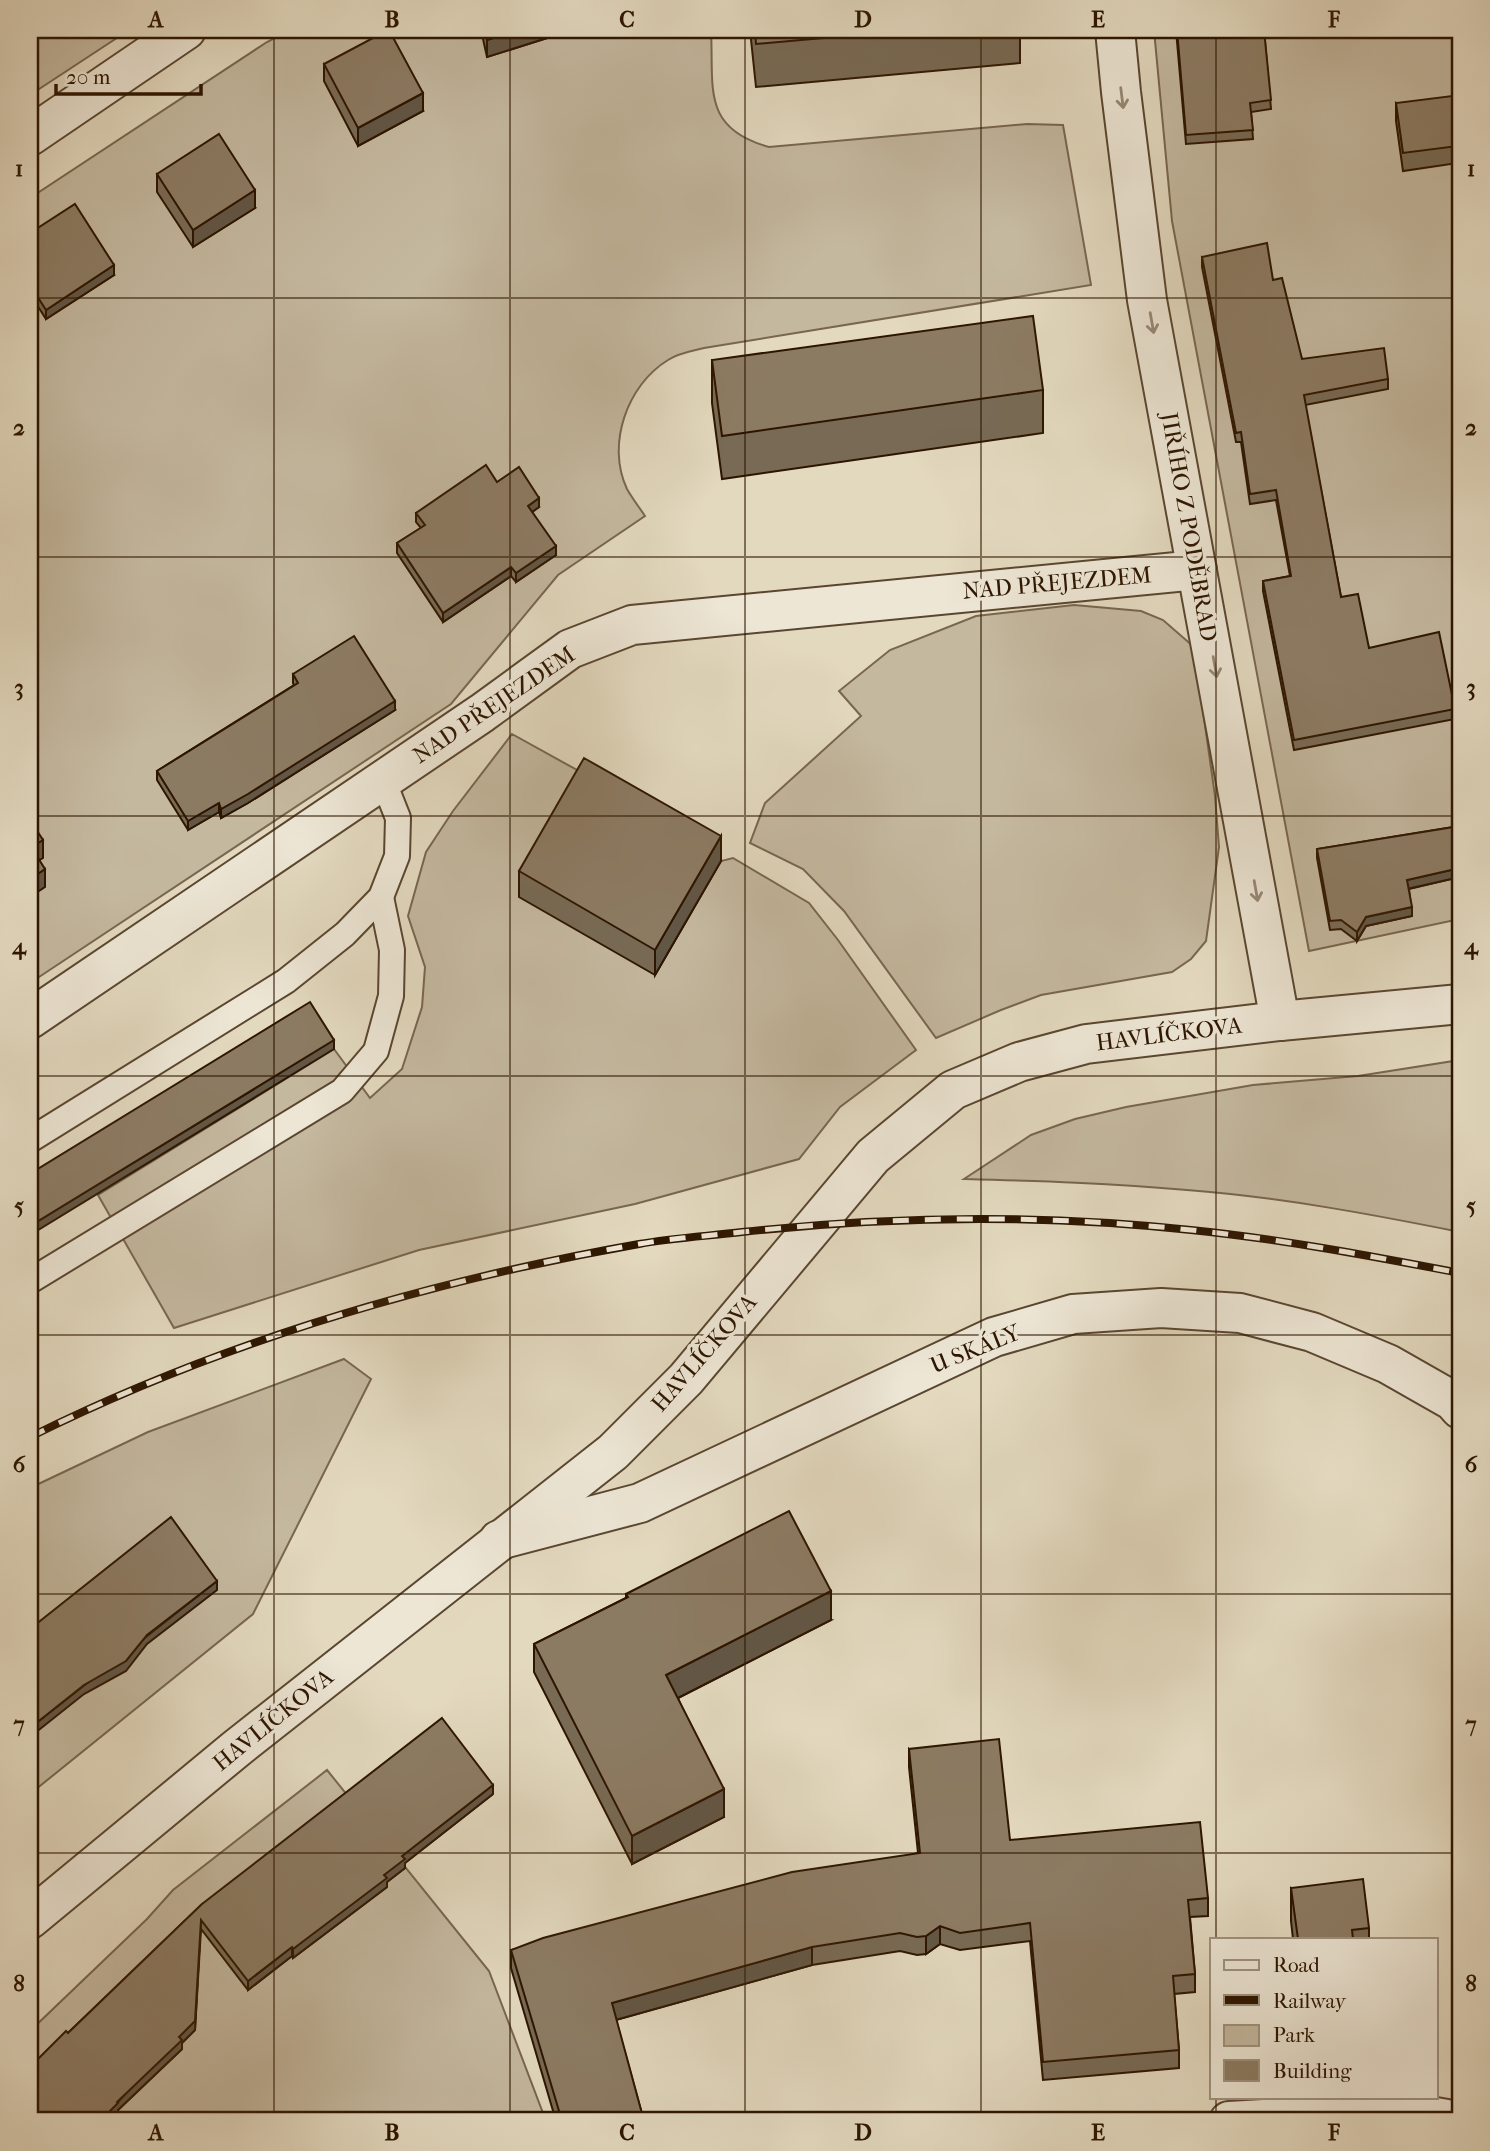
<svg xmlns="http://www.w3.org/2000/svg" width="1490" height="2151" viewBox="0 0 1490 2151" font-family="'IM FELL French Canon',serif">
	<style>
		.green { fill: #c4b89f; stroke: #786650; stroke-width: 2 }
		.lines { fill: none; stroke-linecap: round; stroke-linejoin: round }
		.service-casing { stroke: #5a4630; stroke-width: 28 }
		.minor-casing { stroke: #5a4630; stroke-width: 42 }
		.tertiary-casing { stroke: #5a4630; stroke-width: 42 }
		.service { stroke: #ede6d5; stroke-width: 24 }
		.minor { stroke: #ede6d5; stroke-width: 38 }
		.tertiary { stroke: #ede6d5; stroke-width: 38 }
		.rail-casing { stroke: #2d1500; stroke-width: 8 }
		.rail { stroke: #ede6d5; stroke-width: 5; stroke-dasharray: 16; stroke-linecap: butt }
		.wall { fill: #786a55; stroke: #2d1500; stroke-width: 2 }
		.shaded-wall { fill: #625645; stroke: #2d1500; stroke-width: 2 }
		.building { fill: #8c7b63; stroke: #2d1500; stroke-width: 2 }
		.oneway { stroke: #978875 }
		.grid { fill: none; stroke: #2d1500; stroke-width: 2; stroke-opacity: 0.55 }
		.labels { text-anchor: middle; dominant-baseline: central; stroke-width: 7; stroke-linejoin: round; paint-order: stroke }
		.street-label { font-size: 23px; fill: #2d1500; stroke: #ede6d5 }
		.neatline { fill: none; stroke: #2d1500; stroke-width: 2.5 }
		.grid-label { font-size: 23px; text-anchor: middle; font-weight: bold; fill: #2d1500 }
	</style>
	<rect width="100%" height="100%" fill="#e3d9bf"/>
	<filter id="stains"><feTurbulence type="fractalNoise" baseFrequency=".00286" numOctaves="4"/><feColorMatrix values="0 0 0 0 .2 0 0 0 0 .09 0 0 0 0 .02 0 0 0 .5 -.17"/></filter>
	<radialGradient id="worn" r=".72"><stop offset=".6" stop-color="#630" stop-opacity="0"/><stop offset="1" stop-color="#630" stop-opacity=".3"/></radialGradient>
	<g class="green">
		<polygon points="30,30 129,30 30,95"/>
		<path d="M 290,30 L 711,30 C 714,88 701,128 769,147 L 1027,124 L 1063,125 L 1091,285 L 704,348 C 692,351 678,353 668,360 C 627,385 606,445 627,489 C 632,498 639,507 645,516 L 558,575 L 451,704 L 30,983 L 30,198 L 267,42 Z"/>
		<polygon points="1154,30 1460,30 1460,919 1309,951 1172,221"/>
		<polygon points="1074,605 1141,611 1163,620 1194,647 1215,796 1219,847 1206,941 1191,959 1172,972 1041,995 1001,1010 936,1038 844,911 803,869 750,843 765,803 861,716 839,691 890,650 976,616"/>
		<polygon points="512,734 586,775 655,975 721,861 733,858 809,903 838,940 916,1050 840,1107 799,1159 635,1204 419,1250 174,1328 98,1195 334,1049 370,1098 402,1069 422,1007 425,967 408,916 426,852 453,811"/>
		<path d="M 1460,1060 L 1460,1232 C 1370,1214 1279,1197 1187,1190 C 1113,1183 1038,1181 964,1179 L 1031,1135 L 1075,1119 L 1126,1107 L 1253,1085 L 1358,1076 Z"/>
		<polygon points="344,1359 371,1379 253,1614 30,1794 30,1488 148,1432"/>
		<polygon points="327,1770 489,1971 546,2121 30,2121 30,2031 147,1919 173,1890"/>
	</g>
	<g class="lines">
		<g class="service-casing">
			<g id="service">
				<polyline points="30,1140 286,981 345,934 381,897 397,856 398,818 383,780"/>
				<polyline points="30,1281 342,1091 376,1051 391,996 392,950 381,897"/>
			</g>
		</g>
		<g class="minor-casing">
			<g id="minor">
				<polyline points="1115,30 1121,92 1147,300 1280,1021"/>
				<polyline points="30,136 186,30"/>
				<polyline points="30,1019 482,713 570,649 632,625 1197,570"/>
				<polyline points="499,1540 640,1503 994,1337 1073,1314 1161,1308 1240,1313 1312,1332 1388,1364 1453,1401 1460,1409"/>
			</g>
		</g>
		<g class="tertiary-casing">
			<g id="tertiary">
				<polyline points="30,1919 237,1748 613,1452 686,1379 873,1156 953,1090 1019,1062 1086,1044 1280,1021 1460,1004"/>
				<polyline points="1229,2121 1401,2111 1458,2121"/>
			</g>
		</g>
		<use href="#service" class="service"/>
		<use href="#minor" class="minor"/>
		<use href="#tertiary" class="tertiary"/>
		<g class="rail-casing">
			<path id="rail" d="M 30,1437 C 221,1342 429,1281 639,1244 C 673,1238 708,1236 742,1232 C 890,1216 1042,1214 1191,1230 C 1281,1239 1371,1256 1460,1273"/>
		</g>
		<use href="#rail" class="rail"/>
	</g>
	<g class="wall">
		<polygon points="481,30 563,30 563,33 487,57"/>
		<polygon points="750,30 1020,30 1020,63 756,87"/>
		<polygon points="1176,30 1264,30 1271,109 1251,112 1253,139 1186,144"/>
		<polygon points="324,64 423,111 358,146 324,81"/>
		<polygon points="1396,103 1458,146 1458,163 1403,171 1396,121"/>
		<polygon points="157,174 255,208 193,247 157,192"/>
		<polygon points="30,233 114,275 46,319 30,294"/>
		<polygon points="1202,257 1273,280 1302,359 1388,379 1388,389 1305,405 1341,597 1369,648 1455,709 1455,719 1294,750 1263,591 1263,581 1290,576 1276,500 1250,504 1241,442 1236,442 1202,267"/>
		<polygon points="712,360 1043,390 1043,433 722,479 712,403"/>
		<polygon points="497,482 539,507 532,512 556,555 516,582 511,576 443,622 397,553 397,543 421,528 416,522 416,513"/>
		<polygon points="293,674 395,710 248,803 221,818 219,812 188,830 157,780 157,771 294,685 293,683"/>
		<polygon points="1460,826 1460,877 1409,889 1412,916 1366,926 1357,941 1341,929 1330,930 1317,858 1317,849"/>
		<polygon points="721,861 655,975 519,897 519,871"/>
		<polygon points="626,1594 831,1620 678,1698 724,1817 632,1864 534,1672 534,1644 626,1598"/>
		<polygon points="1460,1645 1460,1679 1453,1656 1453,1647"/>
		<polygon points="909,1749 1010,1840 1208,1898 1208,1916 1190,1917 1195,1974 1195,1992 1174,1994 1179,2050 1179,2068 1043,2080 1030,1941 960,1950 940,1944 926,1954 917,1955 900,1951 812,1965 616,2020 644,2121 556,2121 511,1968 511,1950 918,1853 909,1767"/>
		<polygon points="493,1794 405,1863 405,1868 387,1882 387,1887 293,1958 292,1956 248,1990 201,1929 195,2030 182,2043 182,2049 118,2110 118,2112 68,2033 202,1904"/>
		<polygon points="1291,1888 1369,1928 1369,1939 1293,1939 1291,1921"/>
	</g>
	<g class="shaded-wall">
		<polygon points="518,30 563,30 563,33 487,57 487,40"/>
		<polygon points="423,93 423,111 358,146 358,128"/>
		<polygon points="255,190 255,208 193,247 193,230"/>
		<polygon points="114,265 114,275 46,319 46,310"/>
		<polygon points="539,498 539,507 528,515 528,506"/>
		<polygon points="556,546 556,555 516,582 516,573"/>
		<polygon points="511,567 511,576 443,622 443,613"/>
		<polygon points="395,701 395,710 248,803 221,818 221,809"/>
		<polygon points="219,803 219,812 188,830 188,821"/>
		<polygon points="721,836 721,861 655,975 655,950"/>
		<polygon points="43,840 43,858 31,865 31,847"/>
		<polygon points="1460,868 1460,877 1407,889 1407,880"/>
		<polygon points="45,869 45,887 30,897 30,879"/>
		<polygon points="1412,907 1412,916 1366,926 1357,941 1357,932 1366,917"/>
		<polygon points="334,1040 334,1049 30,1235 30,1226"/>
		<polygon points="217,1581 217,1590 147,1644 126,1671 84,1694 30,1737 30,1728"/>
		<polygon points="831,1591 831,1620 666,1704 666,1675"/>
		<polygon points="493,1785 493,1794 405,1863 405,1868 387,1882 387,1887 293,1958 293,1949 384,1875 402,1856"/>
		<polygon points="724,1789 724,1817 632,1864 632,1836"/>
		<polygon points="201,1920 195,2030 182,2043 182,2049 118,2110 118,2112 109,2121 100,2121 179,2037"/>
		<polygon points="940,1926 940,1944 926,1954 926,1936"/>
		<polygon points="292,1947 292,1956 248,1990 248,1981"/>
		<polygon points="812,1947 812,1965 612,2021 612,2003"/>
	</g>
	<g class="building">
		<polygon points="388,30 389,30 423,93 358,128 324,64"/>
		<polygon points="485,30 518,30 487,40"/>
		<polygon points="755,30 914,30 756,44"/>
		<polygon points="1177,30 1264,30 1271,100 1250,103 1253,130 1186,135"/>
		<polygon points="1452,96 1458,146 1403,153 1396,103"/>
		<polygon points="219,134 255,190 193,230 157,174"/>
		<polygon points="75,204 114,265 46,310 30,285 30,233"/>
		<polygon points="1267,243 1273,280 1282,278 1302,359 1384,348 1388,379 1304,395 1341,597 1358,594 1369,648 1439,632 1455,709 1294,740 1263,581 1291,576 1276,490 1250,494 1241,432 1236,433 1202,257"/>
		<polygon points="1033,316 1043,390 722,436 712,360"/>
		<polygon points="486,465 497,482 519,467 539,498 528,506 556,546 516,573 511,567 443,613 397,543 425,525 416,513"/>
		<polygon points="354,636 395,701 248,794 221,809 219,803 188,821 157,771 298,683 293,674"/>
		<polygon points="584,758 721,836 655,950 519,871"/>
		<polygon points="30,820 43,840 31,847 45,869 30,879"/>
		<polygon points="1460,826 1460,868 1407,880 1412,907 1366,917 1357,932 1341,920 1330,921 1317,849"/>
		<polygon points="310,1002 334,1040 30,1226 30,1171 31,1173"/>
		<polygon points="789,1511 831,1591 666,1675 724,1789 632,1836 534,1644 628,1597 626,1594"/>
		<polygon points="171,1517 217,1581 147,1635 126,1661 84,1685 30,1728 30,1629"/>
		<polygon points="1460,1645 1460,1670 1453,1647"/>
		<polygon points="442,1718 493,1785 402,1856 405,1859 384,1875 387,1878 293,1949 292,1947 248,1981 201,1920 195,2021 179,2037 182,2040 117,2102 118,2103 100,2121 30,2121 30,2067 66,2031 68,2033 202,1904"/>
		<polygon points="999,1739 1010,1840 1200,1822 1208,1898 1188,1900 1195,1974 1173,1976 1179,2050 1043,2062 1030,1923 960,1933 940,1926 926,1936 917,1937 900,1933 812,1947 612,2003 644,2121 562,2121 511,1950 543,1938 792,1872 920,1853 909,1749"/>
		<polygon points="1363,1879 1369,1928 1352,1930 1353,1939 1298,1939 1291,1888"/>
	</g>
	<defs><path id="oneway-shaft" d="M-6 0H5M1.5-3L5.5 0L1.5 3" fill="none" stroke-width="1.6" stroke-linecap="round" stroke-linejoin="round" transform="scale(1.75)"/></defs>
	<g class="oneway">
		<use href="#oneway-shaft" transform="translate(1122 98) rotate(83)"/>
		<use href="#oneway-shaft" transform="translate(1152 323) rotate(80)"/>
		<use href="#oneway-shaft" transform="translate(1215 667) rotate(80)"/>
		<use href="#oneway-shaft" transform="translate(1256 891) rotate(80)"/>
	</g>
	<path class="grid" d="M 274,30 L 274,2121M 510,30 L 510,2121M 745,30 L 745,2121M 981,30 L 981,2121M 1216,30 L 1216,1939M 30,298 L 1460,298M 30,557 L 1460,557M 30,816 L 1460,816M 30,1076 L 1460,1076M 30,1335 L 1460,1335M 30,1594 L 1460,1594M 30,1853 L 1460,1853M 1216,2097 L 1216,2121"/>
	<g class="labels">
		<g class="street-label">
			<text transform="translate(1189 527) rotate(80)">JIŘÍHO Z PODĚBRAD</text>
			<text transform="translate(1057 583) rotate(-5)">NAD PŘEJEZDEM</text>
			<text transform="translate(494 705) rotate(-34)">NAD PŘEJEZDEM</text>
			<text transform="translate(1169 1034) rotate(-7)">HAVLÍČKOVA</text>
			<text transform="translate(975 1349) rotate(-22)">U SKÁLY</text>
			<text transform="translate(704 1353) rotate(-49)">HAVLÍČKOVA</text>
			<text transform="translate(273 1720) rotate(-39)">HAVLÍČKOVA</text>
		</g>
	</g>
	<rect width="1490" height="2151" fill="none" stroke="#e3d9bf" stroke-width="77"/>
	<rect x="1210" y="1938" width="228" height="161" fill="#ede6d5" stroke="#a09280" stroke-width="2"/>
	<rect x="1224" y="1960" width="35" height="10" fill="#ede6d5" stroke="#a09280" stroke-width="2"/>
	<text x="1273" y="1972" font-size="21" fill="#2d1500">Road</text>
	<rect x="1224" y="1995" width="35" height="10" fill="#2d1500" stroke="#a09280" stroke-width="2"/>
	<text x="1273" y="2008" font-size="21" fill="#2d1500">Railway</text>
	<rect x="1224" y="2025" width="35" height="21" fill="#c4b89f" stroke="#a09280" stroke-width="2"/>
	<text x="1273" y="2042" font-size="21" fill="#2d1500">Park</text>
	<rect x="1224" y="2060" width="35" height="21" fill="#8c7b63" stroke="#a09280" stroke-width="2"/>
	<text x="1273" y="2078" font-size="21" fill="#2d1500">Building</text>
	<path d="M56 84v10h145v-10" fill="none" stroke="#2d1500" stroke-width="3.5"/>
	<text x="66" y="84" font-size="21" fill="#2d1500" stroke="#ede6d5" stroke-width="5" paint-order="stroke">20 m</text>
	<rect x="38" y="38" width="1414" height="2074" class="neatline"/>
	<g class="grid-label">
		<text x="156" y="27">A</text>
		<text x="392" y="27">B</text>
		<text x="627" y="27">C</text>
		<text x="863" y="27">D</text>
		<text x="1098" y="27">E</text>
		<text x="1334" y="27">F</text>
		<text x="19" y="176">1</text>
		<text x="1471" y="176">1</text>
		<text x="19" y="435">2</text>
		<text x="1471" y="435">2</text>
		<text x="19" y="695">3</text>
		<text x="1471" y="695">3</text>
		<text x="19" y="954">4</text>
		<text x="1471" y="954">4</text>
		<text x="19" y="1213">5</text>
		<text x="1471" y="1213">5</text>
		<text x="19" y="1472">6</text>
		<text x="1471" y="1472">6</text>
		<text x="19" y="1732">7</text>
		<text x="1471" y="1732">7</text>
		<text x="19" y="1991">8</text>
		<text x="1471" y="1991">8</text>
		<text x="156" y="2140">A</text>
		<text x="392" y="2140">B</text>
		<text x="627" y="2140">C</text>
		<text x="863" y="2140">D</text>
		<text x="1098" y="2140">E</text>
		<text x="1334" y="2140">F</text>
	</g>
	<rect width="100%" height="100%" filter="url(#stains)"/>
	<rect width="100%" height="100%" fill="url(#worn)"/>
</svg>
